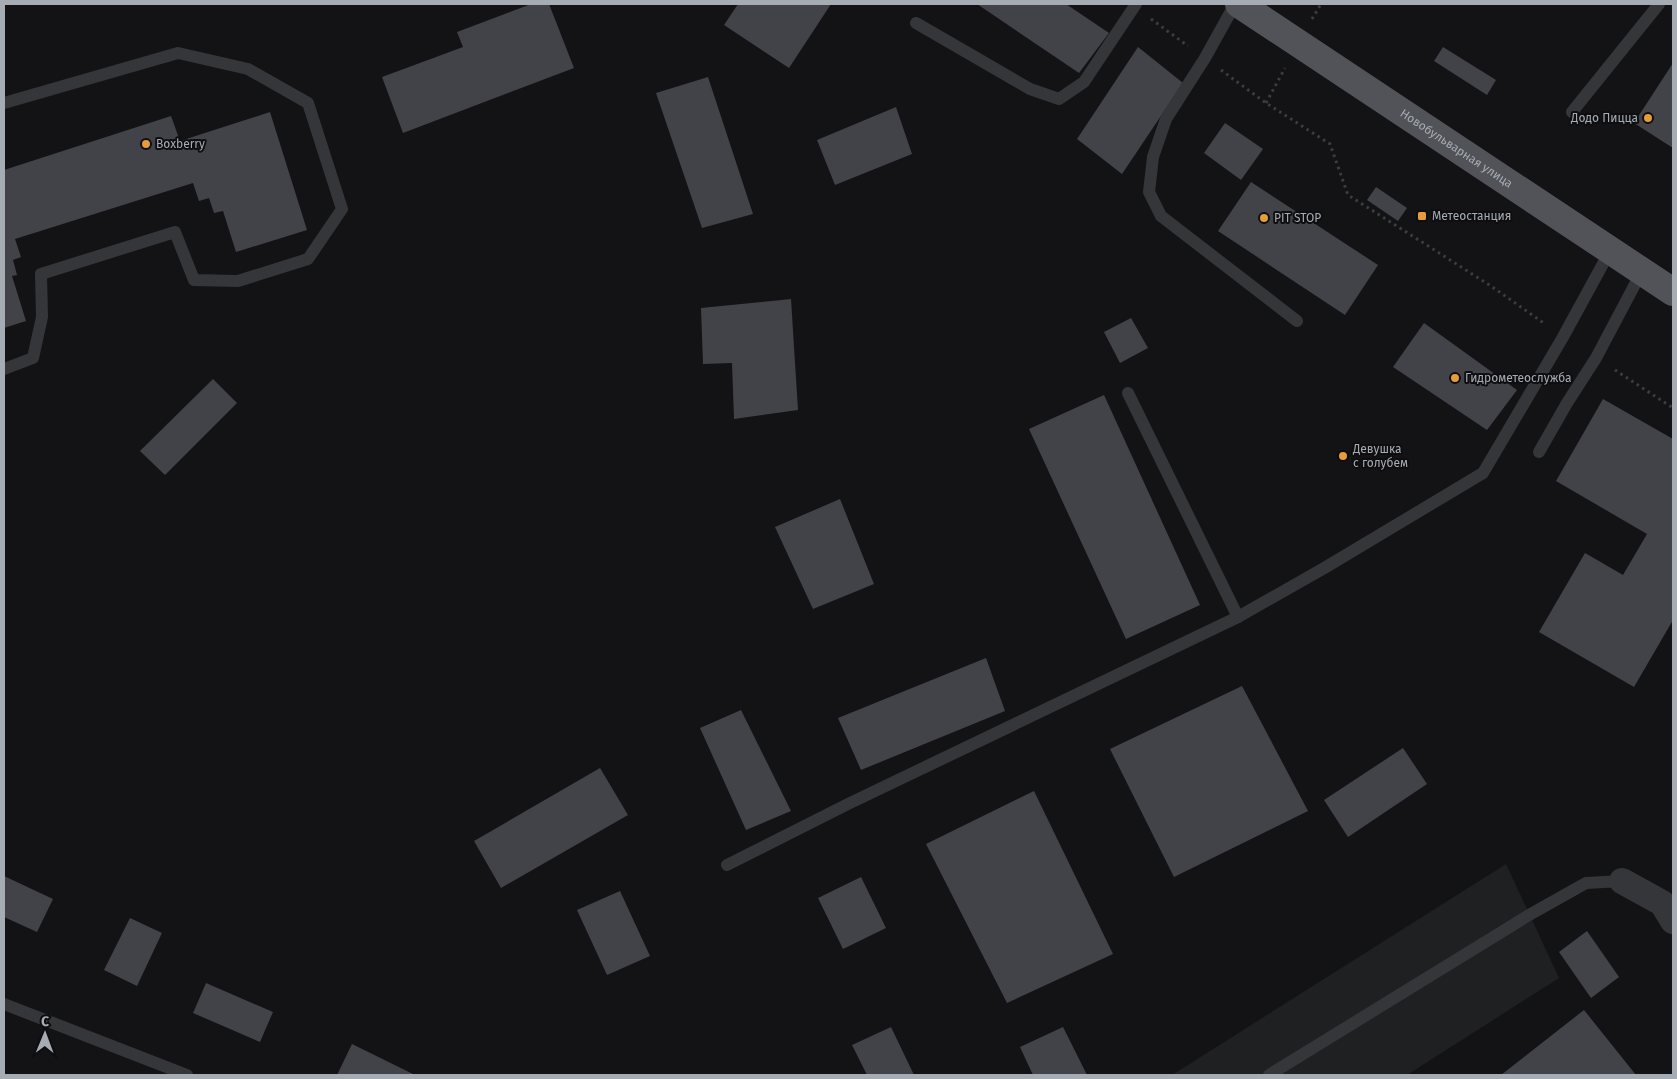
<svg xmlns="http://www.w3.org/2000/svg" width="1677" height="1079" viewBox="0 0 1677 1079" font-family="'Fira Sans',sans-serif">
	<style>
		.built { fill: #1f2022 }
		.building { fill: #424348 }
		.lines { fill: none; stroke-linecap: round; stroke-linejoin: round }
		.path { stroke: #3b3d40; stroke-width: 3; stroke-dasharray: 2.5 4; stroke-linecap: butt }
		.service { stroke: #353639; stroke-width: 12 }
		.minor { stroke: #353639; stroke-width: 26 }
		.primary { stroke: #515358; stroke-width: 28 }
		.poi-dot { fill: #e49c3c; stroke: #0e0e10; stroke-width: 2 }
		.labels { text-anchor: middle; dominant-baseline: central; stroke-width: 4; stroke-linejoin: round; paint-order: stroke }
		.poi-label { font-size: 12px; fill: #a6acb4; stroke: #0e0e10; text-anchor: start }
		.street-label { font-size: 12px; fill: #a6acb4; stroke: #0e0e10 }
	</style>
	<rect width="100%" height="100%" fill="#131315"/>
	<polygon class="built" points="1506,864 1559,978 1407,1075 1172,1075"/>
	<g class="building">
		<polygon points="531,4 549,4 574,68 403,133 382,77 463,47 457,32"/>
		<polygon points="738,4 831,4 789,68 724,25"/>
		<polygon points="977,4 1066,4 1109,33 1079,73"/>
		<polygon points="1138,47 1183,83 1122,174 1077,139"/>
		<polygon points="1443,47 1496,80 1487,95 1434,61"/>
		<polygon points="1673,63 1673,148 1634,123"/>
		<polygon points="708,77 753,214 702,228 656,93"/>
		<polygon points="896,107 912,154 835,185 817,140"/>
		<polygon points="270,112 307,230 236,252 223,211 214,213 209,198 199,201 193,183 15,239 21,257 13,260 17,275 12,276 26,321 4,328 4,170 171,116 180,141"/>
		<polygon points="1225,123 1263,149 1241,180 1204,153"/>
		<polygon points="1251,182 1378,265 1345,315 1218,231"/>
		<polygon points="1376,187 1407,208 1398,221 1367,200"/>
		<polygon points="791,299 798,410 734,419 732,363 703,364 701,308"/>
		<polygon points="1131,318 1148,348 1120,363 1104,332"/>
		<polygon points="1424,323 1517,390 1487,430 1393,367"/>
		<polygon points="213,379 237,403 165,475 140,451"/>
		<polygon points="1104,395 1200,605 1126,639 1029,429"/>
		<polygon points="1603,399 1673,439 1673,620 1634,687 1539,632 1585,553 1623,575 1647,534 1556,481"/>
		<polygon points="840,499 874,584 813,609 775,527"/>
		<polygon points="986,658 1005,711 861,770 838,718"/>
		<polygon points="1242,686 1308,811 1174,877 1110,749"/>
		<polygon points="741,710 791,811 746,830 700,728"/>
		<polygon points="1403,748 1427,784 1348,837 1324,800"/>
		<polygon points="600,768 628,815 501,888 474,841"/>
		<polygon points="1034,791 1113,954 1007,1003 926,844"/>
		<polygon points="4,876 53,899 37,932 4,917"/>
		<polygon points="861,877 886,928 843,949 818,898"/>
		<polygon points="620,891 650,956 607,975 577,910"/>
		<polygon points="130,918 162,933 137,986 104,970"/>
		<polygon points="1587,931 1619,977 1591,998 1559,952"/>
		<polygon points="206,983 273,1012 260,1042 193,1013"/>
		<polygon points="1584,1010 1636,1075 1501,1075"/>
		<polygon points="891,1027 914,1075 867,1075 852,1045"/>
		<polygon points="1063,1027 1087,1075 1033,1075 1020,1047"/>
		<polygon points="352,1044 415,1075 337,1075"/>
	</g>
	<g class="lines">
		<g class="path">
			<polyline points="1151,19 1188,46"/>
			<polyline points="1312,19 1321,4"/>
			<polyline points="1221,70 1266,103 1330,144 1348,195 1491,286 1545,324"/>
			<polyline points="1266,103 1285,68"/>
			<polyline points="1615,370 1673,408"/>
		</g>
		<g class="service">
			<polyline points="1235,4 1205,58 1166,119 1153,157 1149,192 1161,216 1297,321"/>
			<polyline points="916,23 1030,89 1059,99 1084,82 1136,4"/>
			<polyline points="4,103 178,53 248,69 308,103 342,209 308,259 238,281 194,280 175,232 41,274 42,317 33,358 4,369"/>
			<polyline points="1572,112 1659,4"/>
			<polyline points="1128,393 1238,617"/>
			<polyline points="1539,452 1567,403 1596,358 1642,271"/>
			<polyline points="727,865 848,804 1238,617 1326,567 1483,473 1563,337 1610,251"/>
			<polyline points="4,1004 187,1075"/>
			<polyline points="1269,1075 1529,915 1586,883 1622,881"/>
		</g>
		<polyline class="minor" points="1622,881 1662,903 1673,921"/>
		<path class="primary" id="s1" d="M 1239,4 L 1673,292"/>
	</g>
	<g class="poi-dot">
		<circle cx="1648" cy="118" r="5"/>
		<circle cx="146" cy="144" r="5"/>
		<rect x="1417" y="211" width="10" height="10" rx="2.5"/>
		<circle cx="1264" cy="218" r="5"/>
		<circle cx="1455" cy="378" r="5"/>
		<circle cx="1343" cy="456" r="5"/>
	</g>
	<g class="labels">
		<g class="poi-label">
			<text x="1638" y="118" text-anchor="end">Додо Пицца</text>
			<text x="156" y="144">Boxberry</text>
			<text x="1432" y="216">Метеостанция</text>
			<text x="1274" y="218">PIT STOP</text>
			<text x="1465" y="378">Гидрометеослужба</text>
			<text x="1353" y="449">Девушка<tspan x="1353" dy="14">с голубем</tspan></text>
		</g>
		<g class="street-label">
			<text stroke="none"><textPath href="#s1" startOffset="261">Новобульварная улица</textPath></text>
		</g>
	</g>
	<rect width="1677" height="1079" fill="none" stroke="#a6acb4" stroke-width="10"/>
	<g transform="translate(45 1034) rotate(1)" stroke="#0e0e10" stroke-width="4" paint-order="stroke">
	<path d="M0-4L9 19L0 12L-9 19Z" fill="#a6acb4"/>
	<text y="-8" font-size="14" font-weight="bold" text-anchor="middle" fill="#a6acb4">С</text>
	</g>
</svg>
